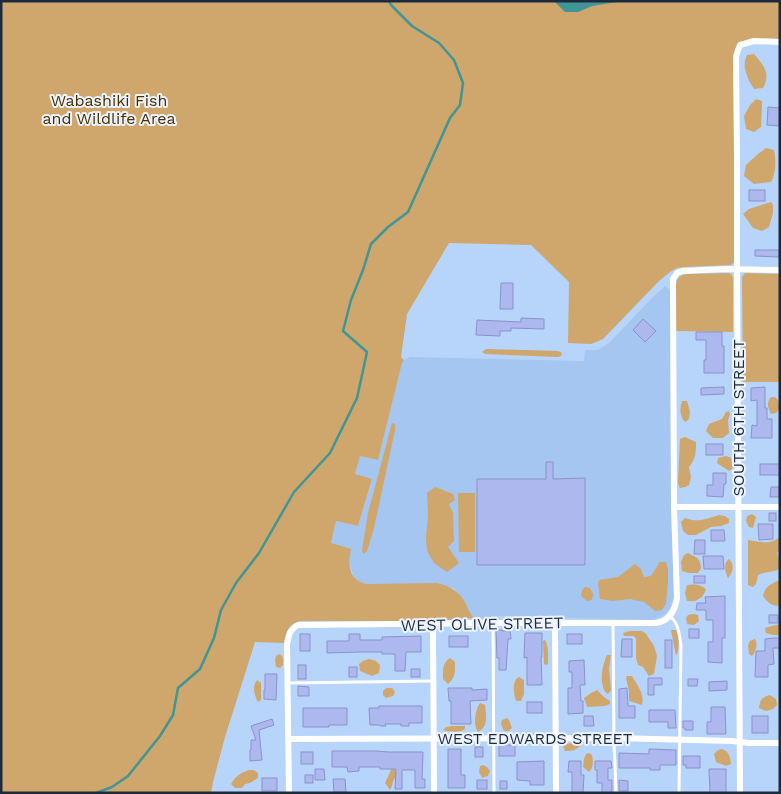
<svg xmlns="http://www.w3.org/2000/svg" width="781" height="794" viewBox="0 0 781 794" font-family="'Work Sans',sans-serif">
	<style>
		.built { fill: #a5c6f0 }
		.green { fill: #cfa66b }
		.water { fill: #409696 }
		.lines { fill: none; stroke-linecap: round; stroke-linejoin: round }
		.stream { stroke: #409696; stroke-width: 2.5 }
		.building { fill: #adb8ef; stroke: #8993c8 }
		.lane { stroke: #fff; stroke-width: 3 }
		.street { stroke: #fff; stroke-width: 6 }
		.labels { text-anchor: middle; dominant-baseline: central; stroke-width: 4; stroke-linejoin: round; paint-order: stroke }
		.park-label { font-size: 16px; fill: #482f02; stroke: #ecf3fd }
		.street-label { font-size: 16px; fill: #1c2a3c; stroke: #ecf3fd }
	</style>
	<rect width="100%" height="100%" fill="#b7d4fb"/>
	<polygon class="built" points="665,286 669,289 670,292 671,503 674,597 670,608 664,615 653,620 564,618 549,616 492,616 489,618 474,618 470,614 465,602 459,594 453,588 367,584 359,582 355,579 352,572 350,565 350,558 331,543 336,521 358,526 372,480 354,474 360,456 378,460 402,363 404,360 410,357 584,361 585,350 598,350 609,343 653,297"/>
	<g class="green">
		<path d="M 1,1 L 780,1 L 780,39 C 764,39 747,35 736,48 L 734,262 L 731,265 L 685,267 L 677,268 L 670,272 L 659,281 L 603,339 L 591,344 L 568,343 L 569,282 L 531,245 L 449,243 L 407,314 L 401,357 L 404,360 L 402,363 L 378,460 L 360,456 L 355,474 L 372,479 L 358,526 L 336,521 L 331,543 L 351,549 C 348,565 348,580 367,584 L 437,583 C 450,586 460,592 466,604 C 468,609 470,614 474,618 L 437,621 L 301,621 C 289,623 286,631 284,643 L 255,642 L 225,737 L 213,782 L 211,793 L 1,793 Z"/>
		<path d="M 754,54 C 764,66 771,73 763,88 L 754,89 C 748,79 741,67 747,55 Z"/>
		<polygon points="756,99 762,101 762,105 761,127 754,132 746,129 744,116 750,105"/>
		<path d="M 766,148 L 774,150 C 776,159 776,174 771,182 L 754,184 L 744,176 L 746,165 L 758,154 Z"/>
		<polygon points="771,202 773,205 773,213 769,227 762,231 753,228 743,214 749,209"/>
		<path d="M 729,273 L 732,275 L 733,278 L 733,332 L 676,331 L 676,284 C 677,277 681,275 687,274 Z"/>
		<polygon points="745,273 780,274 780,382 743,382 742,277"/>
		<polygon points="486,349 557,351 561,352 562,354 561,356 558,357 485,354 482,352"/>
		<path d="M 771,397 L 775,397 L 778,400 L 780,409 L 776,413 L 771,414 C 768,407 766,403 771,397 Z"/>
		<path d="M 682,401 L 687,401 L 690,412 L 689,419 L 685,422 C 679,415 680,408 682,401 Z"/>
		<polygon points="729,411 730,414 728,420 729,433 723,438 713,438 706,431 709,424 722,419 726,412"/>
		<polygon points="392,423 395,424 395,430 374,528 367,551 364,554 362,551 368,513"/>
		<path d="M 685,437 L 696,442 C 696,453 696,458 689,467 L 691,477 L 689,485 L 685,487 L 680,488 L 678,483 L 680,439 Z"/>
		<polygon points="726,456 731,458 733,468 729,471 717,463 718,458"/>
		<polygon points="435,487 453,494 455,500 449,504 453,513 454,541 448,547 459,563 447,572 434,563 427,551 426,538 428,515 427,493"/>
		<polygon points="458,493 475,493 475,552 459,552"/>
		<polygon points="752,514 756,517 753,528 749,527 746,521 747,516"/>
		<path d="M 719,515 L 725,516 L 729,519 L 729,523 L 721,526 L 711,527 L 696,535 L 688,535 L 683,531 L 681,522 L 685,518 C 699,523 706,519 719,515 Z"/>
		<path d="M 779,538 L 780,539 L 780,551 L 777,553 C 780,559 780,564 778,570 C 771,572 765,572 758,575 L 756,584 L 753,587 L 748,585 L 748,540 C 761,542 768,545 779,538 Z"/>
		<path d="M 688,553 C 697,558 700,557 701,568 L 698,573 L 689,573 L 682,571 L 681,562 L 684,555 Z"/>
		<path d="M 729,559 C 735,565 733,572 728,578 C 725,572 723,563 729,559 Z"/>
		<polygon points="660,562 666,562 668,570 668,581 666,603 662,610 655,611 644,602 630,599 613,601 600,599 598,584 599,580 618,577 635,564 641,569 644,577 651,576"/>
		<path d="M 777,581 L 780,581 L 780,606 C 772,606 768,603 763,596 C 765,587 769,585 777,581 Z"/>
		<path d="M 687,585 C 693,584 702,584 706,590 L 702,597 L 695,601 L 687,601 L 685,593 Z"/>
		<polygon points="585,587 590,588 593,594 592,600 587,601 581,596 582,590"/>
		<polygon points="693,614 698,615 699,621 694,625 687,624 686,618 688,615"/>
		<polygon points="780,624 780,635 773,635 766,633 765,628"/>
		<path d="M 671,630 L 676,630 C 679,637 680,649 676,656 Z"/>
		<polygon points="630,631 642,631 646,634 654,646 657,656 654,674 649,676 643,667 638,665 636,658 636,639 634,636 624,636 623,633"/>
		<path d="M 755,639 C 758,644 756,651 752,656 L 749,654 L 748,645 L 750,641 Z"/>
		<path d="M 545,640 C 549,647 548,657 548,664 L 546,665 L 544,664 L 543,641 Z"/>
		<path d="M 279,654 C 284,656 283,660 283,665 L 280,668 L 276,667 L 275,660 L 276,656 Z"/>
		<path d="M 607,655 L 611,655 L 609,669 L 611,690 L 608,694 L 605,692 C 599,680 602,667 607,655 Z"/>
		<path d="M 450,658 L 455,662 C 455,671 456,677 448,684 L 443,679 C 443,671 442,663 450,658 Z"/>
		<polygon points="369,659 376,661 380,665 379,673 372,676 360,671 359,664 363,661"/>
		<path d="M 627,676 L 632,676 C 637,685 645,694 642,705 L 629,701 L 629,691 L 626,678 Z"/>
		<path d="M 519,677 L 524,680 L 524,694 L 521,701 L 516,701 C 514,693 512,686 516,679 Z"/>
		<path d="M 257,680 L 261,683 L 261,700 L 258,702 C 254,694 252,687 257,680 Z"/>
		<polygon points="386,688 392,688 395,692 393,696 386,698 383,695 383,691"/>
		<polygon points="597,690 604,697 610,701 610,704 605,706 587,707 584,698 591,693"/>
		<path d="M 770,695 L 776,699 L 777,705 L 773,709 L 766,711 L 759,708 C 760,700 762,697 770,695 Z"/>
		<path d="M 480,703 L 485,705 C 486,716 489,726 478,732 C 473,725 475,710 480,703 Z"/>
		<polygon points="507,718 509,720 512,728 509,731 504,731 501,724 502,720"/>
		<path d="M 453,726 L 465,726 L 465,729 C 459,733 450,732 443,730 L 446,727 Z"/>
		<path d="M 571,743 L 577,743 L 581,745 C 577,750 572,751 565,751 L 563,746 L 567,744 Z"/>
		<path d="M 722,749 C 729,751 730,757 731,764 L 726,766 L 716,762 L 714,754 L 718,750 Z"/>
		<path d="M 589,753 L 592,755 C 593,762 594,767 589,772 L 583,767 L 584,759 L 586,754 Z"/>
		<path d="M 391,764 L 395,766 C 394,770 395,771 399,773 L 400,777 L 395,778 L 393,781 L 392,786 L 390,790 L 385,783 L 391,770 Z"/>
		<polygon points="483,765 487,767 490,771 488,776 482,778 479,772 480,766"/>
		<path d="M 249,770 L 254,770 L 258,773 L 258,778 L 250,783 L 245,784 L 242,788 L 235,788 L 231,784 C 236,776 240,773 249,770 Z"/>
	</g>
	<polygon class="water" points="554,1 623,1 592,6 578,12 565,12"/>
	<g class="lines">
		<polyline class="stream" points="96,793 112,787 128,776 160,736 173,715 178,688 200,669 214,638 221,610 236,583 259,553 294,492 330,453 357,398 367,352 343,331 351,300 363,270 371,244 388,227 408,212 450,118 460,105 463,83 454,60 439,43 412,26 391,5 389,1"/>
	</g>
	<g class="building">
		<polygon points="768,107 780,108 779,126 767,125"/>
		<rect x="749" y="190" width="16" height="11"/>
		<polygon points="755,250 779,250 779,257 755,256"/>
		<polygon points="501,283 513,283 513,309 500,309"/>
		<polygon points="521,318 544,319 544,329 511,328 511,331 500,331 500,336 476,335 477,320 521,322"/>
		<polygon points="643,319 656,331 645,342 633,330"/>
		<polygon points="696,332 722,332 722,346 724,346 724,373 704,373 704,360 706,360 706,340 696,340"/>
		<polygon points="724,387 724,394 701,395 701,388"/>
		<polygon points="765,387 765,408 767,408 767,419 772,419 772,438 751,438 752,425 757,426 757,400 751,401 751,388"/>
		<rect x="706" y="444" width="17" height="11"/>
		<polygon points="546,462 553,462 553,479 585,478 585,565 477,565 477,479 546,479"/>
		<rect x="760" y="464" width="20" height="11"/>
		<polygon points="713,473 726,473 726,484 724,484 723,497 707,496 707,485 713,485"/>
		<polygon points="771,487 779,487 779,497 770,497"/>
		<rect x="769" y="513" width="7" height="8"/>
		<polygon points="758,524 773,524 773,539 759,540"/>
		<polygon points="711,530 724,530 725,541 711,541"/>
		<polygon points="695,540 705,540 705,554 694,554"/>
		<polygon points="703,556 723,556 724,569 704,569"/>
		<rect x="694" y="576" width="11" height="7"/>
		<polygon points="725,596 725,638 722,638 722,663 708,662 708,642 713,642 713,620 706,620 706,610 696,610 697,603 706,603 705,597"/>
		<rect x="769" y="615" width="9" height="8"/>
		<rect x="689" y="629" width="10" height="9"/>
		<polygon points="496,630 502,630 502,631 510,631 511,639 508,639 506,670 499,670 499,658 497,658"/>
		<polygon points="525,633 542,633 542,657 541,657 542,685 527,685 527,657 524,658"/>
		<rect x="300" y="634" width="10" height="17"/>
		<polygon points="349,634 360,634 360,640 382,640 382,637 421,636 421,652 406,652 405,671 395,671 395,654 382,654 382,652 360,652 327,653 327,641 349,641"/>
		<rect x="567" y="634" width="15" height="10"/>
		<rect x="449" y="636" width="19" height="11"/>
		<polygon points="774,638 780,638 780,648 773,648 774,664 768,665 768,677 755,677 756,651 765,651 765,639"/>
		<polygon points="622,639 632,639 632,657 621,657"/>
		<rect x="665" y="640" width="7" height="28"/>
		<polygon points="584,660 585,685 580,685 581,701 583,701 583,713 568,714 568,688 572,688 572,672 569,672 569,661"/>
		<rect x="298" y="665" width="8" height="14"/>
		<rect x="349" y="667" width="8" height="10"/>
		<rect x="411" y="669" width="9" height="8"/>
		<polygon points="265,674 277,674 276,700 264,699 264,690 265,690"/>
		<polygon points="648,678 662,678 662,685 654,685 654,695 648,695"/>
		<polygon points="688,679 698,679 697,686 688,686"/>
		<polygon points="727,681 727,690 709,691 709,682"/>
		<polygon points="298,686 309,687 309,696 298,696"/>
		<polygon points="448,688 472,688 472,690 487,689 487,700 470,701 471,724 451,724 451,701 449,701"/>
		<polygon points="627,688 628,706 635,706 635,718 619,718 619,689"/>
		<rect x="527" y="702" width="15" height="11"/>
		<polygon points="379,706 422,706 422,723 409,723 409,726 401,726 401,724 385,724 386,726 380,726 379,725 370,725 369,708 379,708"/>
		<polygon points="711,707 725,707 726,734 707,734 707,722 711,722"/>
		<polygon points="303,708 347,708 347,725 329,725 329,727 303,727"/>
		<polygon points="649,710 675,710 676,728 668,728 668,722 649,722"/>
		<polygon points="584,716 593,716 594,726 584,726"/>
		<rect x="752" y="716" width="16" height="17"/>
		<polygon points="272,719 274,725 259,730 262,760 250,761 250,750 251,750 251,740 256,740 251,726"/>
		<polygon points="683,721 693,721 693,730 685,730 685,728 683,728"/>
		<rect x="499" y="745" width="16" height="11"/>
		<rect x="475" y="747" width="8" height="10"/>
		<polygon points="448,749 461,749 461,775 465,775 465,788 448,788"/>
		<polygon points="649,749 676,750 676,765 660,765 660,770 650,770 650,768 619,768 619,753 649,754"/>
		<polygon points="332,751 376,751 389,752 423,752 422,779 425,779 425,788 415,788 415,770 402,770 402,789 395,789 396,769 380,769 380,767 359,767 359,771 348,772 347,767 332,767"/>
		<rect x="301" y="752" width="12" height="12"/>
		<polygon points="683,756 700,756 700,768 686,768 686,765 683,765"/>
		<polygon points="544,761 544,785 530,785 530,781 517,780 517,762"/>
		<polygon points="569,761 581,761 581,775 584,775 583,793 572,793 572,772 568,772"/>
		<polygon points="595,761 611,761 612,768 608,768 608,780 612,780 612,791 611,791 611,793 602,793 602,783 597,783 597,770 595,770"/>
		<polygon points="315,769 324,769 325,780 315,780"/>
		<polygon points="709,769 726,769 726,793 710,793"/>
		<rect x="305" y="775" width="8" height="8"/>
		<rect x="262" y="778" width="15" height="13"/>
		<polygon points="333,779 345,779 346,792 334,792"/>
		<rect x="477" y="780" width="10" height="9"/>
		<polygon points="619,780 628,781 628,791 619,791"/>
		<rect x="500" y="781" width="7" height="8"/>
	</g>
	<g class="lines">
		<g class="lane">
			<path d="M 670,616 C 679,624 679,633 681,645 L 679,793"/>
			<polyline points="493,623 494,793"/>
			<polyline points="613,623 614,744 615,763 616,793"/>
			<polyline points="288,683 433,681"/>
		</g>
		<g class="street">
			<polyline points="674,507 780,507"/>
			<polyline points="433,624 434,793"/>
			<polyline points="289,739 614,738 732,741 749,743 780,743"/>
			<path d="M 289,793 L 287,644 C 289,635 289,630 298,625 L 493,623 L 656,623 C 669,621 675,611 677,598 L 674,507 L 673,279 L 677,273 L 682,271 L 726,269 L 780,270"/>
			<polyline points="556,793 555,629 556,623"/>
			<polyline points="740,793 737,269 737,157 736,57 738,50 740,45 754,41 780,42"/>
		</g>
	</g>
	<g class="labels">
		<g class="park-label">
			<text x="109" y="100">Wabashiki Fish<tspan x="109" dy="18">and Wildlife Area</tspan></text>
		</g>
		<g class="street-label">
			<text transform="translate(738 418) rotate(-90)">SOUTH 6TH STREET</text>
			<text transform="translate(482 624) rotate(-1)">WEST OLIVE STREET</text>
			<text x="535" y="738">WEST EDWARDS STREET</text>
		</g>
	</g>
	<rect width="781" height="794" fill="none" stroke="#1c2a3c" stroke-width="5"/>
</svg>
